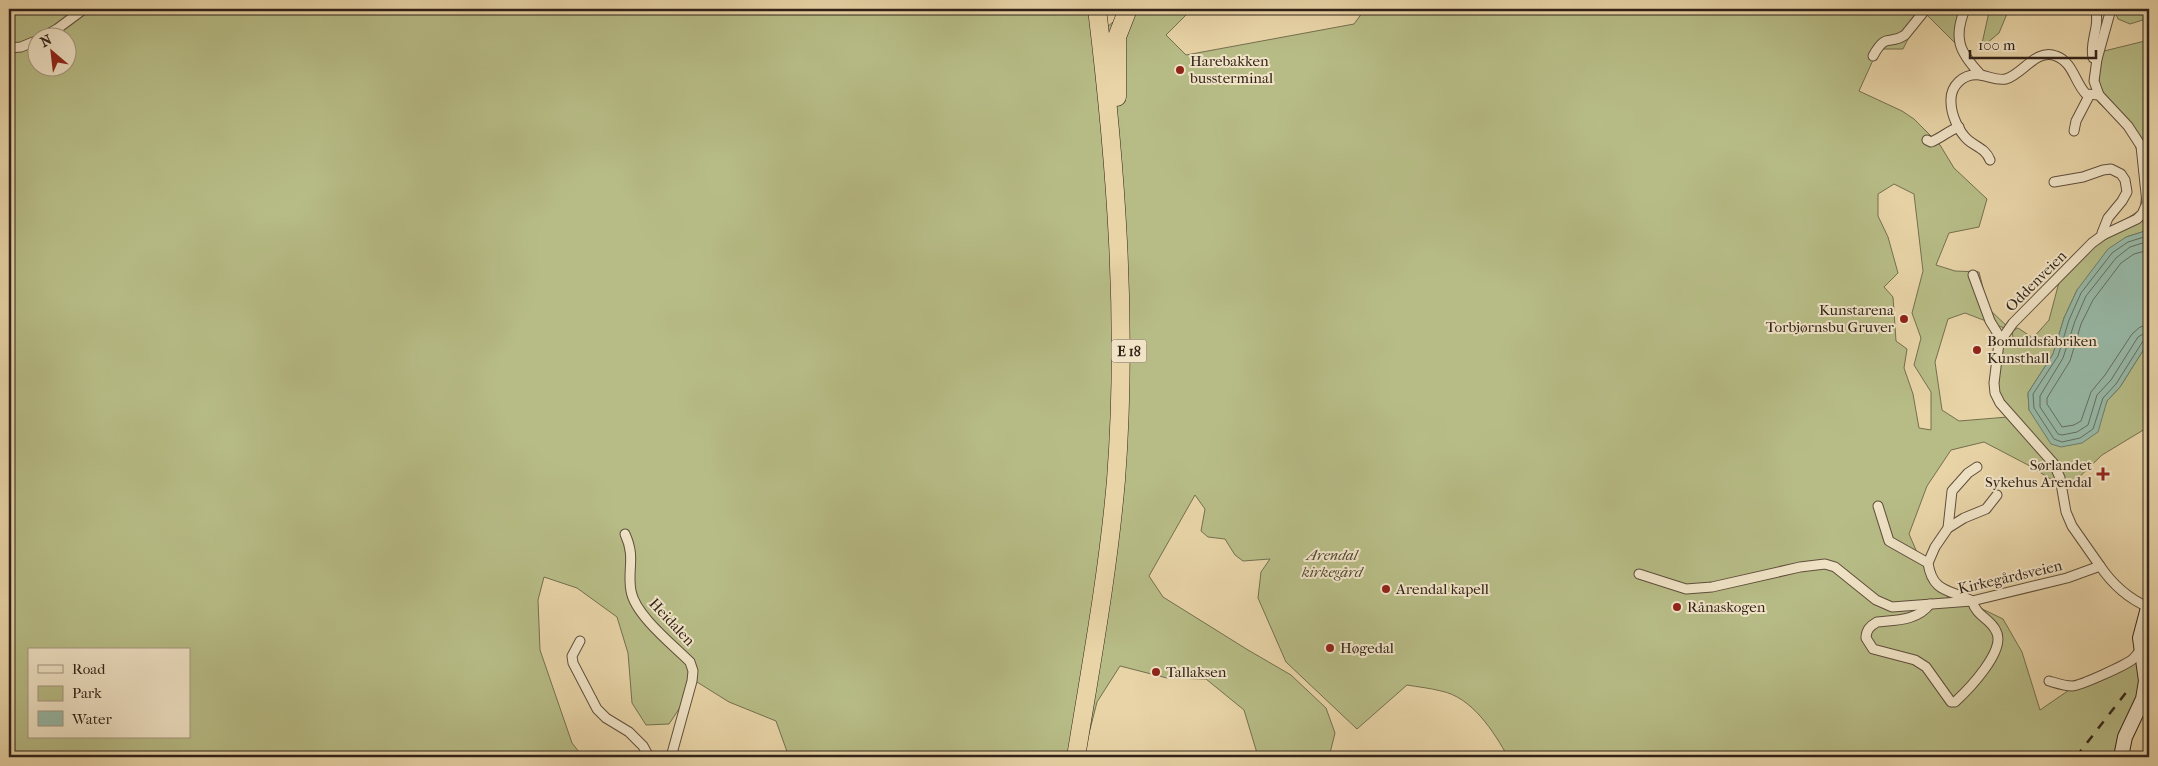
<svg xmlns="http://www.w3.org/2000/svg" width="2158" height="766" viewBox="0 0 2158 766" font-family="'IM FELL French Canon',serif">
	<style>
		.green { fill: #b7bc86; stroke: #746f4f; fill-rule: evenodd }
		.water { fill: #97b8a6; stroke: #6e7c6d }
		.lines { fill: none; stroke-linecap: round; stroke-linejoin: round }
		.shore { stroke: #646d5f; stroke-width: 1 }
		.street-casing { stroke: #5f4e3c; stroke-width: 11 }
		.secondary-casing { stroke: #312218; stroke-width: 16 }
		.highway-casing { stroke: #312218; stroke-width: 19 }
		.street { stroke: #f0e3c6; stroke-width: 9 }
		.secondary { stroke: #f0e3c6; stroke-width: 14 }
		.highway { stroke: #e8d4a7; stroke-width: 18 }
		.rail { stroke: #312218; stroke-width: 2.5; stroke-dasharray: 9 9; stroke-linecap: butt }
		.poi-dot { fill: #8f2418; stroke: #f0e3c6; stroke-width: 2 }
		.labels { text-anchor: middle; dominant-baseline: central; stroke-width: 4; stroke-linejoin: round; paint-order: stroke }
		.shield { fill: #f0e3c6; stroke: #6a5c4c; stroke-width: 1 }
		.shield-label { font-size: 14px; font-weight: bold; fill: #312218 }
		.poi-label { font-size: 15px; fill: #312218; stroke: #f0e3c6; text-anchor: start }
		.street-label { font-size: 15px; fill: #312218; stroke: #f0e3c6 }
		.park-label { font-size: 15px; font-style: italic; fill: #524834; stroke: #f0e3c6 }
	</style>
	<rect width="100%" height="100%" fill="#e8d4a7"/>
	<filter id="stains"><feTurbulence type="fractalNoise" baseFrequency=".004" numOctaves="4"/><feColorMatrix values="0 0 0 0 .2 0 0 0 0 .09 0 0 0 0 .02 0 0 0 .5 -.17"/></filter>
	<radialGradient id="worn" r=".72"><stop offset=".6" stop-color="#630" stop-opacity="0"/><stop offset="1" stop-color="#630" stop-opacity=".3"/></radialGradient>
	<g class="green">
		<path d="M 9,9 L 1097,9 L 1107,27 L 1129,9 L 1192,9 L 1166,35 L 1186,55 L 1354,24 L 1365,9 L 1967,9 L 1963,17 L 1963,44 L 1956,44 L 1925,13 L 1916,23 L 1903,49 L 1878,49 L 1859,91 L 1902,111 L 1914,119 L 1940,145 L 1954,168 L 1987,199 L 1979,227 L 1949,233 L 1936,265 L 1955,271 L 1979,272 L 1988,308 L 2012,331 L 2018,328 L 2033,338 L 2049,320 L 2062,271 L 2097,238 L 2140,210 L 2144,175 L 2131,131 L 2098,102 L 2100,52 L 2149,40 L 2149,226 L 2142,232 L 2126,237 L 2077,290 L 2064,318 L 2053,354 L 2028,393 L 2029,410 L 2102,413 L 2107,401 L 2120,387 L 2149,341 L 2149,432 L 2145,429 L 2102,455 L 2067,489 L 2028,465 L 1984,442 L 1951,450 L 1927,486 L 1909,534 L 1919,557 L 1949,599 L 1974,605 L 2003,619 L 2022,652 L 2040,710 L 2072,688 L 2138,657 L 2142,680 L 2119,757 L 1797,757 L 1793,751 L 1793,757 L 1508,757 C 1494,732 1472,697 1441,691 C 1430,688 1418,687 1407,685 L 1357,729 L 1286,662 L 1258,598 L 1261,572 L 1270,559 L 1243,561 L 1235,555 L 1225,539 L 1208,537 L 1201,531 L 1205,509 L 1195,495 L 1149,576 L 1163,597 L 1248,650 L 1291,675 L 1326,708 L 1335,733 L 1329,757 L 1255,757 L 1257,753 L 1244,710 L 1206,679 L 1167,678 L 1120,666 L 1097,702 L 1083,757 L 789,757 L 776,721 L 729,702 L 697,682 L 669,724 L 646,725 L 632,703 L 628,653 L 617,617 L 577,588 L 544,577 L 538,600 L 540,650 L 572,743 L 583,757 L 9,757 ZM 38,38 L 68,38 L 68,68 L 38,68 ZM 1894,184 L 1914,194 L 1923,271 L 1912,313 L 1921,338 L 1914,365 L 1931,392 L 1931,430 L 1919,428 L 1913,394 L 1904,368 L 1907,349 L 1896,341 L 1893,297 L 1884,287 L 1898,273 L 1888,237 L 1878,216 L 1878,194 ZM 1965,313 L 2012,331 L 2014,343 L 2006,338 L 2003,344 L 1998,389 L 2008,417 L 1959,421 L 1942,410 L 1935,362 L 1948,319 ZM 29,650 L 189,650 L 189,737 L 29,737 Z"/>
		<polygon points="1982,9 2009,9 1999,33 1981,48 1989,12"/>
		<polygon points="2114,9 2149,9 2149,18 2130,24 2118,19"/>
	</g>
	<polygon class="water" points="2149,226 2149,341 2120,387 2107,401 2098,432 2082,443 2061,447 2051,444 2029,410 2028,393 2053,354 2064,318 2077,290 2108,249 2126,237 2142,232"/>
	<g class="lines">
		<g class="shore">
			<polyline points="2149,233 2144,237 2128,242 2112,253 2081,293 2069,320 2058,356 2033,394 2034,408 2054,439 2062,442 2080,438 2093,429 2103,398 2116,384 2143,341 2149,339"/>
			<polyline points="2149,241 2130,247 2116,258 2086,296 2075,321 2063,358 2040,396 2040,407 2058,434 2062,435 2077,432 2088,425 2097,395 2111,380 2138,337 2143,334 2149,333"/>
			<polyline points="2149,250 2134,254 2121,263 2093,300 2081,324 2070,361 2047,398 2047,404 2062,427 2074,425 2081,421 2091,392 2105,375 2132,334 2140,327 2149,325"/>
		</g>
		<g class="street-casing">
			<g id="street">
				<path d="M 1965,9 C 1953,38 1959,52 1981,75"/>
				<path d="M 2095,9 C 2101,25 2089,42 2093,58 L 2097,59"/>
				<polyline points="41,38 57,29 84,9"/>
				<polyline points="9,48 21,47 38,40"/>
				<path d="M 1873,56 C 1887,31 1889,46 1905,35 L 1926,9"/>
				<polyline points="2074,131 2076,121 2089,96"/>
				<path d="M 1927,140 L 1931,142 C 1941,138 1948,131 1959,127"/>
				<path d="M 1990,160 C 1986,149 1976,147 1968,140 C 1959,132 1951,115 1951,102 C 1950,86 1963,73 1980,75 C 1989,76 1996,81 2006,79 C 2023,74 2036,48 2056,56 C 2073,62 2075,83 2086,94 L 2099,95"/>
				<polyline points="2054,182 2083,177 2103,170 2111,169 2121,174 2125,180 2127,192 2122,201 2108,218 2102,233 2103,235"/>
				<polyline points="1973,275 1990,321 2001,339"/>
				<polyline points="1878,506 1889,541 1928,563"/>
				<polyline points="1948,528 1964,518 1986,509 1997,495"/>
				<path d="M 625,534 C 636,558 627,569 631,591 C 635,615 673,645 690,662 L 693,671 L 692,681 L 671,757"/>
				<polyline points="2100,566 2072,526 2066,512 2060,478 2054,464 2000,403 1995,393 1994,383 1999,343 2013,323 2092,243 2103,235 2137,219 2142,214 2147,203 2141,146 2128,126 2099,95 2094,81 2097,59 2111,9"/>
				<path d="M 1639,574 L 1686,589 L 1712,587 L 1800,567 L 1825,564 L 1835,567 L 1876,600 L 1892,607 L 1972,601 L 2067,578 L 2100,566 C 2113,585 2127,598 2148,607"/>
				<path d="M 1930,604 C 1917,621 1896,620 1877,622 C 1870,626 1866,630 1866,638 L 1873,649 L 1915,660 L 1926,667 L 1951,702 L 1955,702 C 1968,690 2007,650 1996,631 C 1990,618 1977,617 1972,601 C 1952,589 1933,595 1928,563 L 1935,547 L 1948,528 L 1952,491 L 1968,473 L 1977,467"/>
				<polyline points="580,641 572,656 573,663 597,709 606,718 629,732 643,746 649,757"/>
				<path d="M 2049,681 C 2056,683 2065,686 2072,686 C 2080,686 2126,665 2133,659 C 2139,653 2141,647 2149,643"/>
			</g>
		</g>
		<g class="secondary-casing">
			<polyline id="secondary" points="2121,757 2125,737 2143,699 2146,681 2140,638 2149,604"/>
		</g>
		<g class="highway-casing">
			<g id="highway">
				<polyline points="1117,97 1117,37 1128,9"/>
				<path d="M 1076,757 C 1091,665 1108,573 1116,480 C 1128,323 1116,165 1097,9"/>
			</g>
		</g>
		<use href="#street" class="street"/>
		<use href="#secondary" class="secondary"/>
		<use href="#highway" class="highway"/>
		<polyline class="rail" points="2076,757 2128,690"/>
	</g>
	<g class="poi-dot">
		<circle cx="1180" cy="70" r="5"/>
		<circle cx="1904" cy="319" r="5"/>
		<circle cx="1977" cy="350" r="5"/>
		<path d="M2100.5 466.5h5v5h5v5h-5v5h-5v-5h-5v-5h5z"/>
		<circle cx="1386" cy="589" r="5"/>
		<circle cx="1677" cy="607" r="5"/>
		<circle cx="1330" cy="648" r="5"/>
		<circle cx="1156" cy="672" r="5"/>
	</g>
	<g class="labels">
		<rect class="shield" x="1111.5" y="339.5" width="35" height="23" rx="4"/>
		<g class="shield-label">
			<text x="1129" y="351">E 18</text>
		</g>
		<g class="poi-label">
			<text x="1190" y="61">Harebakken<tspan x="1190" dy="17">bussterminal</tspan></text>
			<text x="1894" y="310" text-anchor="end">Kunstarena<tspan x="1894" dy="17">Torbjørnsbu Gruver</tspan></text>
			<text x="1987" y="341">Bomuldsfabriken<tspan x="1987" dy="17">Kunsthall</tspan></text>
			<text x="2092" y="465" text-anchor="end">Sørlandet<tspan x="2092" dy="17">Sykehus Arendal</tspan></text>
			<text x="1396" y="589">Arendal kapell</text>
			<text x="1687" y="607">Rånaskogen</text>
			<text x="1340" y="648">Høgedal</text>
			<text x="1166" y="672">Tallaksen</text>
		</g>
		<g class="street-label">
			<text transform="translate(2036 281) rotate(-45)">Oddenveien</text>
			<text transform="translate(2010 577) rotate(-13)">Kirkegårdsveien</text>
			<text transform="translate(672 622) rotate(47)">Heidalen</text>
		</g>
		<g class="park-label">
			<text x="1332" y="555">Arendal<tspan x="1332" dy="17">kirkegård</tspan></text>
		</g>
	</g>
	<rect width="2158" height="766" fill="none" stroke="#e8d4a7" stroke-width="30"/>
	<rect x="10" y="10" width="2138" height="746" fill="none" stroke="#312218" stroke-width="2.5"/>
	<rect x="15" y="15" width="2128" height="736" fill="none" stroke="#312218"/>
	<rect x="28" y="648" width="162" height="90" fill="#f0e3c6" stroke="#a49680"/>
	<rect x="38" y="665" width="25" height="8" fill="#f0e3c6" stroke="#a49680"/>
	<text x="72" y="674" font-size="15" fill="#312218">Road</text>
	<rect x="38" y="686" width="25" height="15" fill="#b7bc86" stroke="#a49680"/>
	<text x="72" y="698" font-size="15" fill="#312218">Park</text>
	<rect x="38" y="711" width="25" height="15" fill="#97b8a6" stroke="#a49680"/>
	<text x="72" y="724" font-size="15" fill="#312218">Water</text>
	<g transform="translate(52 52) rotate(332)"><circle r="24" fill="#f0e3c6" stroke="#a49680"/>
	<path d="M0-4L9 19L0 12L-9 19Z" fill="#8f2418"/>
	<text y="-8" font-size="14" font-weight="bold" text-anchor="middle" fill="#312218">N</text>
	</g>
	<path d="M1970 50v8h126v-8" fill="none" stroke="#312218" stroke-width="2.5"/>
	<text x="1978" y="50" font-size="15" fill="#312218" stroke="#f0e3c6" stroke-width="4" paint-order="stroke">100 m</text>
	<rect width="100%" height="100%" filter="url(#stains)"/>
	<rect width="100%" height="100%" fill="url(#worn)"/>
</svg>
